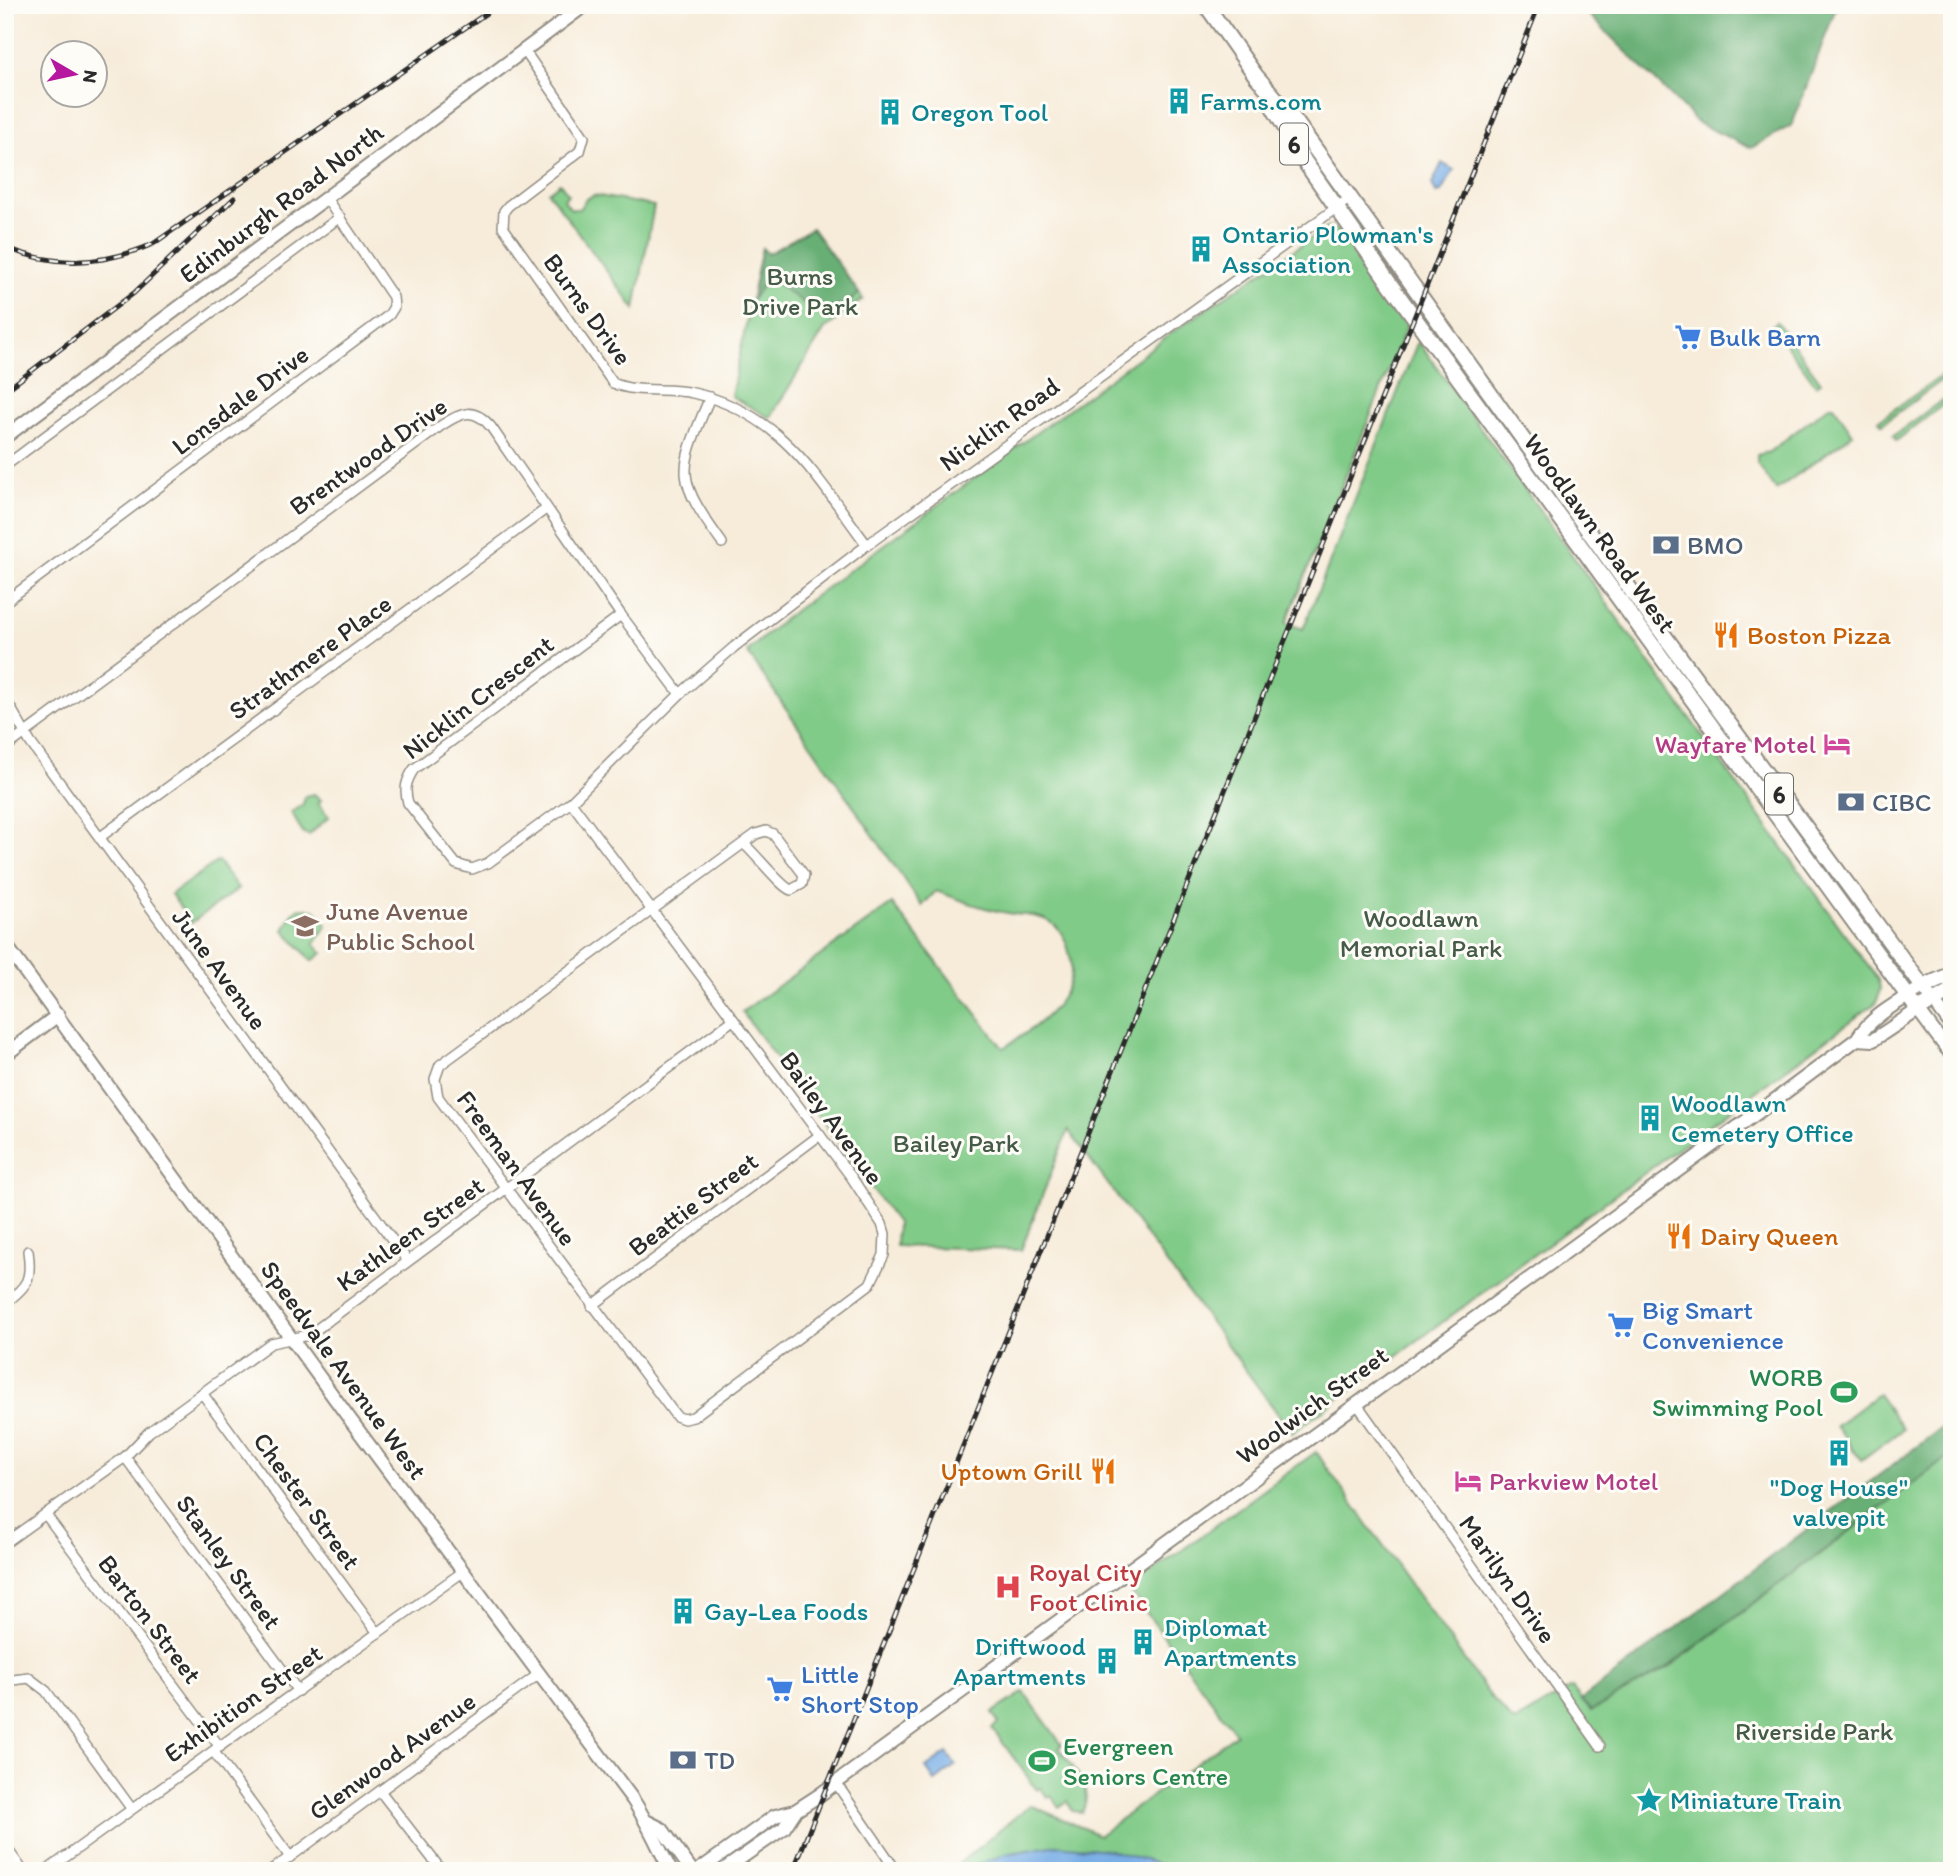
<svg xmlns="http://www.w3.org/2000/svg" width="1957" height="1876" viewBox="0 0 1957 1876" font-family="Itim,sans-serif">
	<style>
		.green { fill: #81cb88; stroke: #567b5a; stroke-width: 2 }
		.forest { fill: #68af74; stroke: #4a6d50; stroke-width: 2 }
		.water { fill: #79aee6; stroke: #526c88; stroke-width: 2 }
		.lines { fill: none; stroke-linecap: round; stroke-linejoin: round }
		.street-casing { stroke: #918c82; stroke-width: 12 }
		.secondary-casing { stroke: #918c82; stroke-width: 16 }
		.primary-casing { stroke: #918c82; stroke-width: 18 }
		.street { stroke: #fff; stroke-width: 9 }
		.secondary { stroke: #fff; stroke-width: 12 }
		.primary { stroke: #fff; stroke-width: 14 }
		.rail-casing { stroke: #2b2b2b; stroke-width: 5 }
		.rail { stroke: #fdfcf7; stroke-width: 2.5; stroke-dasharray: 8; stroke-linecap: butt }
		.labels { text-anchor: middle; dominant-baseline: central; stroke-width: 6; stroke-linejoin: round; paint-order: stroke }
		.shield { fill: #fdfcf7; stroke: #6a6a68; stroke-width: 2 }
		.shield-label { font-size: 24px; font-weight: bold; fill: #2b2b2b }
		.culture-label { font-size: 26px; fill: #0d838f; stroke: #fdfcf7; text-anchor: start }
		.street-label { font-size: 26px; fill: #2b2b2b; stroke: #fdfcf7 }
		.park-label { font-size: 26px; fill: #455b47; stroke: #fdfcf7 }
		.shop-label { font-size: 26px; fill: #366cbe; stroke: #fdfcf7; text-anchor: start }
		.service-label { font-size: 26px; fill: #4e5e75; stroke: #fdfcf7; text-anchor: start }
		.food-label { font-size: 26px; fill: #c56008; stroke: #fdfcf7; text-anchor: start }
		.hotel-label { font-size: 26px; fill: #b23c85; stroke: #fdfcf7; text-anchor: end }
		.education-label { font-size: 26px; fill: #785e54; stroke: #fdfcf7; text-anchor: start }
		.leisure-label { font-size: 26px; fill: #27864d; stroke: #fdfcf7; text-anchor: end }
		.health-label { font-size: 26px; fill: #be3a42; stroke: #fdfcf7; text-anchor: start }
	</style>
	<rect width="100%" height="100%" fill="#fdfcf7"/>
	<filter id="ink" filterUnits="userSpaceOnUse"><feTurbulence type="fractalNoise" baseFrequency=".0143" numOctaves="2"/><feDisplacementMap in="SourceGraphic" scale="14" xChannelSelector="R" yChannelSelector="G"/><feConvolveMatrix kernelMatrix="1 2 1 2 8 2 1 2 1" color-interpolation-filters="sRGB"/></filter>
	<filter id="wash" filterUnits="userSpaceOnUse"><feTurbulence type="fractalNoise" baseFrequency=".00686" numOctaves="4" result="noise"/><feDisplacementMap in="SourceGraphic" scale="28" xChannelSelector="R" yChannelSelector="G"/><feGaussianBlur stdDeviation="1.57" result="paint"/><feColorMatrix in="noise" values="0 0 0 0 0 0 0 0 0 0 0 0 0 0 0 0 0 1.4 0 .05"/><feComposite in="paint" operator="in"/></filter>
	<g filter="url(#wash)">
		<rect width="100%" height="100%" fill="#f7ecda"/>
		<g class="green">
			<polygon points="560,183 568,194 564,200 571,209 579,209 586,199 594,195 654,206 635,309 548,192"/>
			<path d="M 1328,227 L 1347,233 L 1406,315 L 1408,323 L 1286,623 L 1303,629 L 1418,341 L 1878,980 L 1880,988 L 1877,1002 L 1292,1433 L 1068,1130 L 1021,1250 L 896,1246 L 897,1223 L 742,1012 L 892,904 L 1003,1048 C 1038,1026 1084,996 1068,948 C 1065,938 1060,928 1050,922 C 1037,914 1023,916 1008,913 C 983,909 960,900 936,891 L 922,906 L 747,652 L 785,618 L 1177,329 Z"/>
			<polygon points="812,228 863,299 825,329 770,418 731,396 762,248 768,254"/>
			<polygon points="1777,322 1821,382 1816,385 1772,326"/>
			<polygon points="1952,361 1952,373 1882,424 1879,420 1950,370 1945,363 1950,364"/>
			<polygon points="1952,398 1896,441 1893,436 1941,401"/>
			<polygon points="1829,406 1834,406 1853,434 1776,490 1757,463 1757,455 1769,452"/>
			<polygon points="314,794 321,800 318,803 329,817 309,835 303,833 291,812 303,805 305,796"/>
			<polygon points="218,861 238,889 191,923 171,894"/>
			<polygon points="300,908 315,910 327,925 314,944 323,953 312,961 284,930 293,913"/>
			<polygon points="1878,1394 1903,1429 1861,1460 1836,1426"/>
			<polygon points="1316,1452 1491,1697 1514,1722 1572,1688 1591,1711 1671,1666 1952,1454 1952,1871 950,1871 1030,1805 1099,1835 1236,1734 1129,1589"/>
			<path d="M 1024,1692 L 1062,1745 L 1059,1748 C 1072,1767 1095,1787 1082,1812 L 1072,1811 L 1068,1801 L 1059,1807 L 1051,1796 L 1048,1798 L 1040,1788 L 1037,1790 L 992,1728 L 999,1723 L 992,1713 Z"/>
		</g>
		<g class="forest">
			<polygon points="1579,5 1837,5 1792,125 1751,148 1699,124"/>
			<polygon points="812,228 859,293 846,305 815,311 767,277 752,300 762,248 768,254"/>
			<polygon points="1952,1420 1952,1454 1671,1665 1591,1711 1581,1700"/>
		</g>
		<g class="water">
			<polygon points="1442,163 1454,170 1441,192 1436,193 1432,184"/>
			<polygon points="947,1753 956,1765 935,1781 926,1768"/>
			<polygon points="1057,1845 1110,1850 1182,1871 961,1871 1006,1854"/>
		</g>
	</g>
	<g filter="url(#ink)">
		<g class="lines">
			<g class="street-casing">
				<g id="street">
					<path d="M 524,50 L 584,137 L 580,151 L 508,206 L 504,211 L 503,227 L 613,383 C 636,394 668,387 693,393 C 782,413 816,477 867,545"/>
					<path d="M 710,397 C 679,472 673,475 722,543"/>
					<polyline points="5,466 340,217"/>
					<polyline points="5,602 389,315 394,307 393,297 326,198"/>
					<path d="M 621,615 L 414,769 C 406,781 404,789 408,803 L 456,864 L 472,869 L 488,863 L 571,802 L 680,694 L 734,647 L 867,545 L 1350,198"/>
					<polyline points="5,698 30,742 407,1260"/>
					<path d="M 5,748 L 442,425 C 462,412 474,407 491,427 L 621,615 L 680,694"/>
					<path d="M 571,802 L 852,1178 L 882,1224 L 885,1234 L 884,1255 L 870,1284 L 693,1417 L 684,1419 L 676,1416 L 438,1097 L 435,1079 L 440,1065 L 756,834 L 766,831 L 773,834 L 804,875 L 802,884 L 791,890 C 781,887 756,854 744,844"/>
					<polyline points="99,838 546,509"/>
					<path d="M 5,1303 C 28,1286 32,1279 28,1251"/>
					<polyline points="592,1306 820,1135"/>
					<polyline points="202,1393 378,1633"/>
					<polyline points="1357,1404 1600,1746"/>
					<polyline points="125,1457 298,1691"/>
					<polyline points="46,1515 220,1747"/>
					<polyline points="5,1543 125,1457 149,1432 271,1343 309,1335 733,1020"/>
					<polyline points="5,1681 29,1678 46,1691 131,1808"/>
					<polyline points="214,1752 290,1857"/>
					<polyline points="836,1783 893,1866"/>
					<polyline points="380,1791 442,1871"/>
					<polyline points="5,1846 23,1871"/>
					<polyline points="46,1871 464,1571"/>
					<polyline points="271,1871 539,1674"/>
				</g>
			</g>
			<g class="secondary-casing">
				<g id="secondary">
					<polyline points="5,437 585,5"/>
					<path d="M 5,944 L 349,1418 L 633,1800 C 648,1823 658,1847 671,1871"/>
					<polyline points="1857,1039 1873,1040 1918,1010 1947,1049 1952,1051"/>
					<polyline points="5,1055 58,1015"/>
					<polyline points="648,1822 662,1829 692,1871"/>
					<path d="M 698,1871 L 775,1816 L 795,1811 L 818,1796 L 1779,1097 L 1857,1039 C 1871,1016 1900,1001 1923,987 L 1952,1026"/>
					<polyline points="722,1871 784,1828 795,1811"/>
				</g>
			</g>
			<g class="primary-casing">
				<g id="primary">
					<polyline points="1206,5 1256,76 1293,118 1638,600 1923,987 1952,974"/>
					<polyline points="1269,100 1305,162 1390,284 1918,1010 1952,990"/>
				</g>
			</g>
			<use href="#street" class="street"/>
			<use href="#secondary" class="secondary"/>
			<use href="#primary" class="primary"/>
			<g class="rail-casing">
				<g id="rail">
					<path d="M 5,247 C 54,268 104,265 153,244 L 498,5"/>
					<polyline points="5,391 134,293 234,198"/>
					<polyline points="793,1871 1539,5"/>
				</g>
			</g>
			<use href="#rail" class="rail"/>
		</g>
	</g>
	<defs>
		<g id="building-bare" transform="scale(2.1)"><path d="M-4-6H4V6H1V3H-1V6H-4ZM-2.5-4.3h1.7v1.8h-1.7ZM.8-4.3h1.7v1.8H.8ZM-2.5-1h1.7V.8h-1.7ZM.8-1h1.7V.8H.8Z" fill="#0f9aa8" stroke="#fdfcf7" stroke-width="2.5" paint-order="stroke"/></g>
		<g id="supermarket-bare" transform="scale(2.1)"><path d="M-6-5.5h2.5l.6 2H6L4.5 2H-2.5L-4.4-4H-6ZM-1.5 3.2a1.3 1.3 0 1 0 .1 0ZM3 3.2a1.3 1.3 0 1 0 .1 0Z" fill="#3f7fe0" stroke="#fdfcf7" stroke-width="2.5" paint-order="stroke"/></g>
		<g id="bank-bare" transform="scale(2.1)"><path d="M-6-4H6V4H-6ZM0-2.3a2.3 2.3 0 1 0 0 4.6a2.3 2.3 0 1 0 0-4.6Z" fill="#5c6f8a" stroke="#fdfcf7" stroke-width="2.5" paint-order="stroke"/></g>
		<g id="restaurant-bare" transform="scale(2.1)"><path d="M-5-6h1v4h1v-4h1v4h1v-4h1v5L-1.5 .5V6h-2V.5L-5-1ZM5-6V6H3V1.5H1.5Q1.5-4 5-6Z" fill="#e8710a" stroke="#fdfcf7" stroke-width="2.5" paint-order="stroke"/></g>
		<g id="hotel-bare" transform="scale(2.1)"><path d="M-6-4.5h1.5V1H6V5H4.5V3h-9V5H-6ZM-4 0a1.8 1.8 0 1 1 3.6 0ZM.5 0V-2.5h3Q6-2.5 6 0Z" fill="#d1479c" stroke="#fdfcf7" stroke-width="2.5" paint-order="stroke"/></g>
		<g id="school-bare" transform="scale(2.1)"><path d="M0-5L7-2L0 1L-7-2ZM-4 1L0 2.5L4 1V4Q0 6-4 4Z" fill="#8d6e63" stroke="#fdfcf7" stroke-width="2.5" paint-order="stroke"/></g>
		<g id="stadium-bare" transform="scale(2.1)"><path d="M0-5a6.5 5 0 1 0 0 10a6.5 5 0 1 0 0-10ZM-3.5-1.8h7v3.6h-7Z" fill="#2e9e5b" stroke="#fdfcf7" stroke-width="2.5" paint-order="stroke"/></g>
		<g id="hospital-bare" transform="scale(2.1)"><path d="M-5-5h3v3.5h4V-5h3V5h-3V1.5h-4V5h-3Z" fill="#e0444e" stroke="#fdfcf7" stroke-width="2.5" paint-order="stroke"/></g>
		<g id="sight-bare" transform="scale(2.1)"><path d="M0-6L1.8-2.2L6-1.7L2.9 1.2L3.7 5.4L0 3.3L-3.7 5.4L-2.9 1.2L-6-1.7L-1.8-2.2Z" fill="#0f9aa8" stroke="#fdfcf7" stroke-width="2.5" paint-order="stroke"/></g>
	</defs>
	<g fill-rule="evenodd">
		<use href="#building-bare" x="1179" y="101"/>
		<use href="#building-bare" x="890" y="112"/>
		<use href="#building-bare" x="1201" y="249"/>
		<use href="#supermarket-bare" x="1688" y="337"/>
		<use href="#bank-bare" x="1666" y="545"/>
		<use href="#restaurant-bare" x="1726" y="635"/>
		<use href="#hotel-bare" x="1837" y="744"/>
		<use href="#bank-bare" x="1851" y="802"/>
		<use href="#school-bare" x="305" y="926"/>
		<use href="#building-bare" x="1650" y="1118"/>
		<use href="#restaurant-bare" x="1679" y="1236"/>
		<use href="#supermarket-bare" x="1621" y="1325"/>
		<use href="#stadium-bare" x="1844" y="1392"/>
		<use href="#building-bare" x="1839" y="1453"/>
		<use href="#restaurant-bare" x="1103" y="1471"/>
		<use href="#hotel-bare" x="1468" y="1481"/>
		<use href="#hospital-bare" x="1008" y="1587"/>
		<use href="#building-bare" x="683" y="1611"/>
		<use href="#building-bare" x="1143" y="1642"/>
		<use href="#building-bare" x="1107" y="1661"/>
		<use href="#supermarket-bare" x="780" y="1689"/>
		<use href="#bank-bare" x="683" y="1760"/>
		<use href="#stadium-bare" x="1042" y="1761"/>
		<use href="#sight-bare" x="1649" y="1800"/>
	</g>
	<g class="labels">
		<g class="shield">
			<rect x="1280" y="123.5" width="28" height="41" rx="5"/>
			<rect x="1765" y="773.5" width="28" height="41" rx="5"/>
		</g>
		<g class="shield-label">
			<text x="1294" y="144">6</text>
			<text x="1779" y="794">6</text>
		</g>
		<g class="culture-label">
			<text x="1200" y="101">Farms.com</text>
			<text x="911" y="112">Oregon Tool</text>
			<text x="1222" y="234">Ontario Plowman's<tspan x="1222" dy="30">Association</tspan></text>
			<text x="1671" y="1103">Woodlawn<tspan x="1671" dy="30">Cemetery Office</tspan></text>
			<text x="1839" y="1487" text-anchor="middle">"Dog House"<tspan x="1839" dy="30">valve pit</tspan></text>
			<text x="704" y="1611">Gay-Lea Foods</text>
			<text x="1164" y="1627">Diplomat<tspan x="1164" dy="30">Apartments</tspan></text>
			<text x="1086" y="1646" text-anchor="end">Driftwood<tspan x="1086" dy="30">Apartments</tspan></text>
			<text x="1670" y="1800">Miniature Train</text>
		</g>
		<g class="street-label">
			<text transform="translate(281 203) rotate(-37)">Edinburgh Road North</text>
			<text transform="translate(588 309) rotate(54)">Burns Drive</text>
			<text transform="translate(240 400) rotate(-37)">Lonsdale Drive</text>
			<text transform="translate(999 424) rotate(-36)">Nicklin Road</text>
			<text transform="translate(368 456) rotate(-35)">Brentwood Drive</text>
			<text transform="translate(1600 533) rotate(54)">Woodlawn Road West</text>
			<text transform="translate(310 657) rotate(-36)">Strathmere Place</text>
			<text transform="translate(478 697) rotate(-38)">Nicklin Crescent</text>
			<text transform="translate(220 969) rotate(54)">June Avenue</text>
			<text transform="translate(832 1118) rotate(54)">Bailey Avenue</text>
			<text transform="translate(517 1168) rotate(54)">Freeman Avenue</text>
			<text transform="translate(693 1204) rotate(-37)">Beattie Street</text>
			<text transform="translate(410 1234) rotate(-36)">Kathleen Street</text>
			<text transform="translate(344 1370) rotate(54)">Speedvale Avenue West</text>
			<text transform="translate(1312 1405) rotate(-36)">Woolwich Street</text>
			<text transform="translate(307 1501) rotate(54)">Chester Street</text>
			<text transform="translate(229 1562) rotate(54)">Stanley Street</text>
			<text transform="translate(1508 1579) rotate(55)">Marilyn Drive</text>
			<text transform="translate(150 1619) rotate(53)">Barton Street</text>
			<text transform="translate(243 1703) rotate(-35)">Exhibition Street</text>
			<text transform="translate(392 1756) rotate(-36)">Glenwood Avenue</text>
		</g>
		<g class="park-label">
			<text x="800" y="276">Burns<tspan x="800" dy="30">Drive Park</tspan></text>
			<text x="1421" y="918">Woodlawn<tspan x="1421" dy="30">Memorial Park</tspan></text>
			<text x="956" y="1143">Bailey Park</text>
			<text x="1814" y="1731">Riverside Park</text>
		</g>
		<g class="shop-label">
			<text x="1709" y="337">Bulk Barn</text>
			<text x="1642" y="1310">Big Smart<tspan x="1642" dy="30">Convenience</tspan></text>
			<text x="801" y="1674">Little<tspan x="801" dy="30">Short Stop</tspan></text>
		</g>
		<g class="service-label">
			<text x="1687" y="545">BMO</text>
			<text x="1872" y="802">CIBC</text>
			<text x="704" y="1760">TD</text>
		</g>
		<g class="food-label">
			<text x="1747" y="635">Boston Pizza</text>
			<text x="1700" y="1236">Dairy Queen</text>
			<text x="1082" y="1471" text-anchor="end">Uptown Grill</text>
		</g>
		<g class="hotel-label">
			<text x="1816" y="744">Wayfare Motel</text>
			<text x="1489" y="1481" text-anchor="start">Parkview Motel</text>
		</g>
		<g class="education-label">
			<text x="326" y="911">June Avenue<tspan x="326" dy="30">Public School</tspan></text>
		</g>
		<g class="leisure-label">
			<text x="1823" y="1377">WORB<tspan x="1823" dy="30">Swimming Pool</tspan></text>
			<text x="1063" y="1746" text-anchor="start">Evergreen<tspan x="1063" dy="30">Seniors Centre</tspan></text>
		</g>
		<g class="health-label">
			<text x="1029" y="1572">Royal City<tspan x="1029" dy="30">Foot Clinic</tspan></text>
		</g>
	</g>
	<rect width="1957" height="1876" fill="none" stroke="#fdfcf7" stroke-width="28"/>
	<g transform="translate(74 74) rotate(99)"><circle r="33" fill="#fdfcf7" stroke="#a9a8a5" stroke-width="2"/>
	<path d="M0-5L12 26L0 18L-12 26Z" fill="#b5179e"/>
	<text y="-10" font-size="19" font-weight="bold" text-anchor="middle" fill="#2b2b2b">N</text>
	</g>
</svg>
